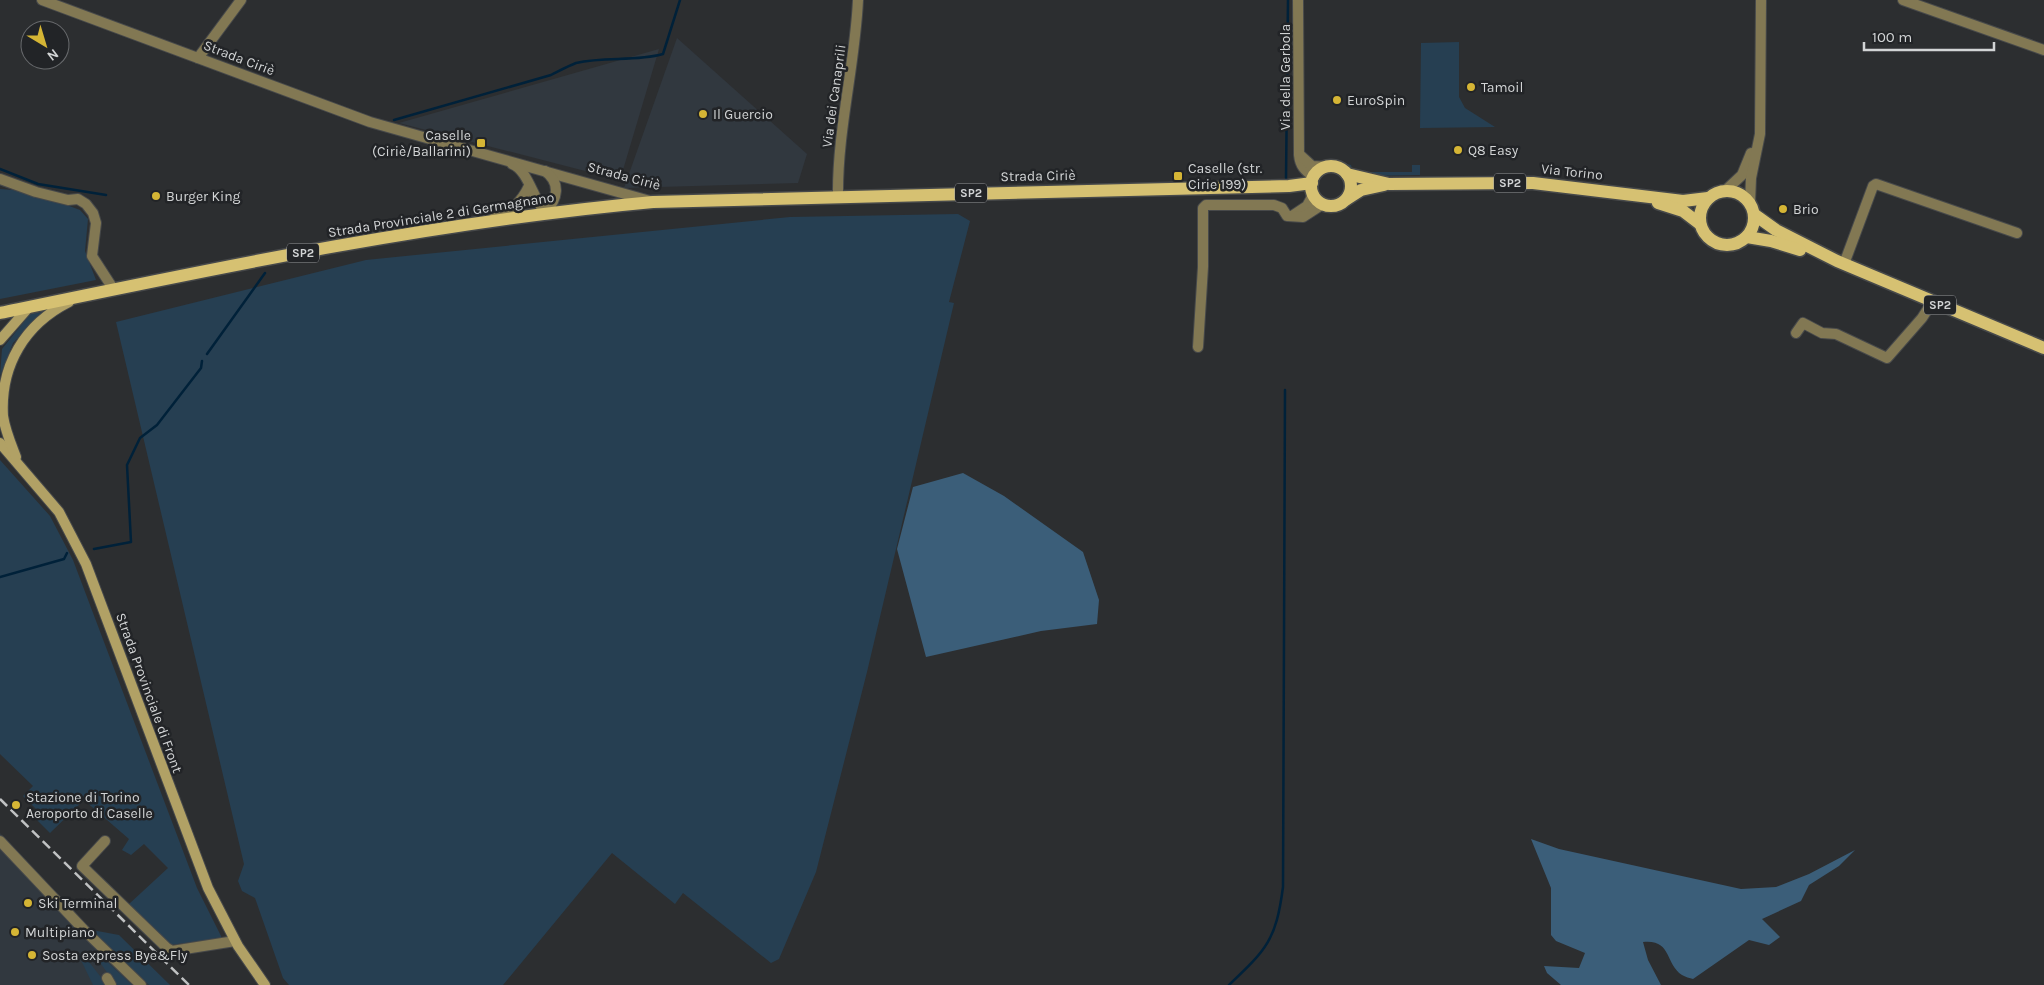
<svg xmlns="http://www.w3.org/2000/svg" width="2044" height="985" viewBox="0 0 2044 985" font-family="Karla,sans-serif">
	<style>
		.built { fill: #31383f }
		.green { fill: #263f52 }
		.forest { fill: #3b5e79 }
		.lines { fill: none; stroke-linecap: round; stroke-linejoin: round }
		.stream { stroke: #002139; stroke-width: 2.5 }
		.minor-casing { stroke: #47494a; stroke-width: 12 }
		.tertiary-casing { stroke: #47494a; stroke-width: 12 }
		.secondary-casing { stroke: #47494a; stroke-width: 12 }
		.primary-casing { stroke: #47494a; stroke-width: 15 }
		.minor { stroke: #827853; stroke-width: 10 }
		.tertiary { stroke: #827853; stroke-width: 10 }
		.secondary { stroke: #b1a165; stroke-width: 10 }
		.primary { stroke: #d6c172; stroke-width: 12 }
		.rail { stroke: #c0c2c3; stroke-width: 2.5; stroke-dasharray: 10 5; stroke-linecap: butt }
		.poi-dot { fill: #d5b535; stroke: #222427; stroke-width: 2 }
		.labels { text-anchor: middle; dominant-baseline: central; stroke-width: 5; stroke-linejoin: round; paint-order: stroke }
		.shield { fill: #222427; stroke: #9d9fa1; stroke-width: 1 }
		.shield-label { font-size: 12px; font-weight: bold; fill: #d2d4d5 }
		.street-label { font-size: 14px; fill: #d2d4d5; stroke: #222427 }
		.poi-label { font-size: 14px; fill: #d2d4d5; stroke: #222427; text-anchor: start }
	</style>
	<rect width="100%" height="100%" fill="#2c2e30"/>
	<g class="built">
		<polygon points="677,38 807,154 798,183 624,188"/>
		<polygon points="659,49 620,180 399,123"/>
		<polygon points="0,833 67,907 149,985 0,985"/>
	</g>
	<g class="green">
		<polygon points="1459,42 1459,97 1465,108 1495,127 1420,128 1421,43"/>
		<polygon points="1340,162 1351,165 1353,172 1412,172 1412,165 1420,165 1420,175 1360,176 1347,170"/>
		<polygon points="0,189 13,190 64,204 80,210 88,219 85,251 96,280 0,299"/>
		<polygon points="958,214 970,221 949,302 954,303 867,672 816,872 779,959 771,963 683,893 675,904 612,853 503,985 289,985 283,978 255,898 242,891 238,881 244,864 116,322 366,260 790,217"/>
		<polygon points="43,312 13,343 0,376 2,349 31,313"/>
		<polygon points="0,460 50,516 73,560 197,888 222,938 170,945 129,904 168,868 144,844 131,855 122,850 129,839 84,800 50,833 35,818 40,813 23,796 33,786 0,754"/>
		<polygon points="92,930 119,935 170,985 149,985"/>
		<polygon points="82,953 107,985 93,985 79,956"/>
		<polygon points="94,954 99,954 132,985 116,985"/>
	</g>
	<g class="forest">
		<polygon points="963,473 1004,496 1083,552 1099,600 1097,624 1041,631 926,657 897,549 913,487"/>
		<path d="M 1531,839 L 1559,849 L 1741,889 L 1776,887 L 1809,874 L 1855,850 L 1839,866 L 1809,885 L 1801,901 L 1762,919 L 1780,937 L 1769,945 L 1749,940 L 1693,979 C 1690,978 1685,977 1682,975 C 1665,964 1672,939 1643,942 L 1648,960 L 1661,985 L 1561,985 L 1547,973 L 1544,966 L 1579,968 L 1585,953 L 1556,941 L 1551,935 L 1551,888 Z"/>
	</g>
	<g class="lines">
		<g class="stream">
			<path d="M 394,120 L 551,75 C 559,71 568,66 576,63 C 605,56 635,62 663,54 L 680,0"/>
			<polyline points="0,169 38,184 106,195"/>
			<polyline points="1286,178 1288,0"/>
			<polyline points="207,354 265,273"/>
			<polyline points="94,549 131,542 127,465 140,438 157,425 201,368 202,361"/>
			<polyline points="0,577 64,559 67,553"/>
			<path d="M 1229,985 C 1267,949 1276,940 1283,887 L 1285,390"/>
		</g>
		<g class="minor-casing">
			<g id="minor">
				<path d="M 1298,0 L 1299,155 C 1300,166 1305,171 1314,177"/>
				<polyline points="1903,0 2044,50"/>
				<polyline points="198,58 241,0"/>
				<polyline points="1300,155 1312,166 1330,167"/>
				<polyline points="0,179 36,192 68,200 78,199 86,204 93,213 96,223 92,256 114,290"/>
				<polyline points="1726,190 1742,175 1751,153"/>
				<path d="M 838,197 C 837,131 855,66 858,0"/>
				<polyline points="1750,203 1751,178 1760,134 1761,0"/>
				<polyline points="1292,216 1307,206 1313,195"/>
				<polyline points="1844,264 1873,186 1876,184 2017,233"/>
				<polyline points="1796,333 1803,323 1822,333 1836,334 1887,358 1922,318 1933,301"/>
				<polyline points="1198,347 1203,267 1203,208 1206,205 1274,205 1282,208 1287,216 1303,217 1323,204"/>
				<polyline points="0,841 84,930 141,985"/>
				<polyline points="105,841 82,866 167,948 172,951 235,941"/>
				<polyline points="107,978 111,985"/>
			</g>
		</g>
		<g class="tertiary-casing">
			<g id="tertiary">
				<polyline points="42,0 370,122 650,201"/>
				<path d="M 512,164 C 528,170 533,199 545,212 C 558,199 561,183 545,171"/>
				<path d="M 494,218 C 511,211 521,203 529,186"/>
			</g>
		</g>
		<g class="secondary-casing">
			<g id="secondary">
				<polyline points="0,340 29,307"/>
				<polyline points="0,443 59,512 86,564 208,888 238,946 265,985"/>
				<path d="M 16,457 C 11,444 5,430 3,416 C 0,365 25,324 69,302"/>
			</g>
		</g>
		<g class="primary-casing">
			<g id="primary">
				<circle cx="1331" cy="186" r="20"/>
				<polyline points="1347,174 1389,184 1533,183 1683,201 1708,198"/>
				<circle cx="1727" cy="218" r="27"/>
				<polyline points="1347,199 1361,190 1384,185"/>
				<polyline points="1658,203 1683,211 1700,224"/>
				<polyline points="1755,215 1776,230 1837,261 2044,348"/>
				<polyline points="1747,237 1771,241 1800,250"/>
				<path d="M 0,313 C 216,268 433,222 653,202 L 1289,186 L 1312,183"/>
			</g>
		</g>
		<use href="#minor" class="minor"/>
		<use href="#tertiary" class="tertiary"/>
		<use href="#secondary" class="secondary"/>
		<use href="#primary" class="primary"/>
		<polyline class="rail" points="0,799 189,985"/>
	</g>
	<g class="poi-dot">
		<circle cx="1471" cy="87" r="5"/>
		<circle cx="1337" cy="100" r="5"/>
		<circle cx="703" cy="114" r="5"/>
		<rect x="476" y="138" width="10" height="10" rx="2.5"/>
		<circle cx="1458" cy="150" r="5"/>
		<rect x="1173" y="171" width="10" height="10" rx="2.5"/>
		<circle cx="156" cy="196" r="5"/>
		<circle cx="1783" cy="209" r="5"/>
		<circle cx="16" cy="805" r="5"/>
		<circle cx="28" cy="903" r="5"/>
		<circle cx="15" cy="932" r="5"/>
		<circle cx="32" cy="955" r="5"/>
	</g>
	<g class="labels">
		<g class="shield">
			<rect x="1494" y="173.5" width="32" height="19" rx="4"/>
			<rect x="955" y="183.5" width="32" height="19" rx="4"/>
			<rect x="287" y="243.5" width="32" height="19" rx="4"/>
			<rect x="1924" y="295.5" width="32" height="19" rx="4"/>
		</g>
		<g class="shield-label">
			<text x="1510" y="183">SP2</text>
			<text x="971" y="193">SP2</text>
			<text x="303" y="253">SP2</text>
			<text x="1940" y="305">SP2</text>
		</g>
		<g class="street-label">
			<text transform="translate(239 58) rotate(21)">Strada Ciriè</text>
			<text transform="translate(1285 77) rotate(-90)">Via della Gerbola</text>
			<text transform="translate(834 96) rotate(-82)">Via dei Canaprili</text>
			<text transform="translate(1572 172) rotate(6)">Via Torino</text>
			<text transform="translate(624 176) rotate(15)">Strada Ciriè</text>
			<text transform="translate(1038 176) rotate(-1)">Strada Ciriè</text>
			<text transform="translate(441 215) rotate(-9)">Strada Provinciale 2 di Germagnano</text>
			<text transform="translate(149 693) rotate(70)">Strada Provinciale di Front</text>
		</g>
		<g class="poi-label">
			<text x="1481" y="87">Tamoil</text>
			<text x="1347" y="100">EuroSpin</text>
			<text x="713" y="114">Il Guercio</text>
			<text x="471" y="135" text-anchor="end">Caselle<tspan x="471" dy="16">(Ciriè/Ballarini)</tspan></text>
			<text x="1468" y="150">Q8 Easy</text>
			<text x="1188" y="168">Caselle (str.<tspan x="1188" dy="16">Cirie 199)</tspan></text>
			<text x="166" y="196">Burger King</text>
			<text x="1793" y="209">Brio</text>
			<text x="26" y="797">Stazione di Torino<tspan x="26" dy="16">Aeroporto di Caselle</tspan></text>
			<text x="38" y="903">Ski Terminal</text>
			<text x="25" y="932">Multipiano</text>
			<text x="42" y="955">Sosta express Bye&amp;Fly</text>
		</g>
	</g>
	<g transform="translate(45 45) rotate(142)"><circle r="24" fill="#222427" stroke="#686a6d"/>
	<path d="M0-4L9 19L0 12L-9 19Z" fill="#d5b535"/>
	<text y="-8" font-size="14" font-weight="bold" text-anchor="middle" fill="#d2d4d5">N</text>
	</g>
	<path d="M1864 42v8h130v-8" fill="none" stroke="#d2d4d5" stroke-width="2.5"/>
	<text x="1872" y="42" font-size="15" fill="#d2d4d5" stroke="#222427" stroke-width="4" paint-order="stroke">100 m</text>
</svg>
